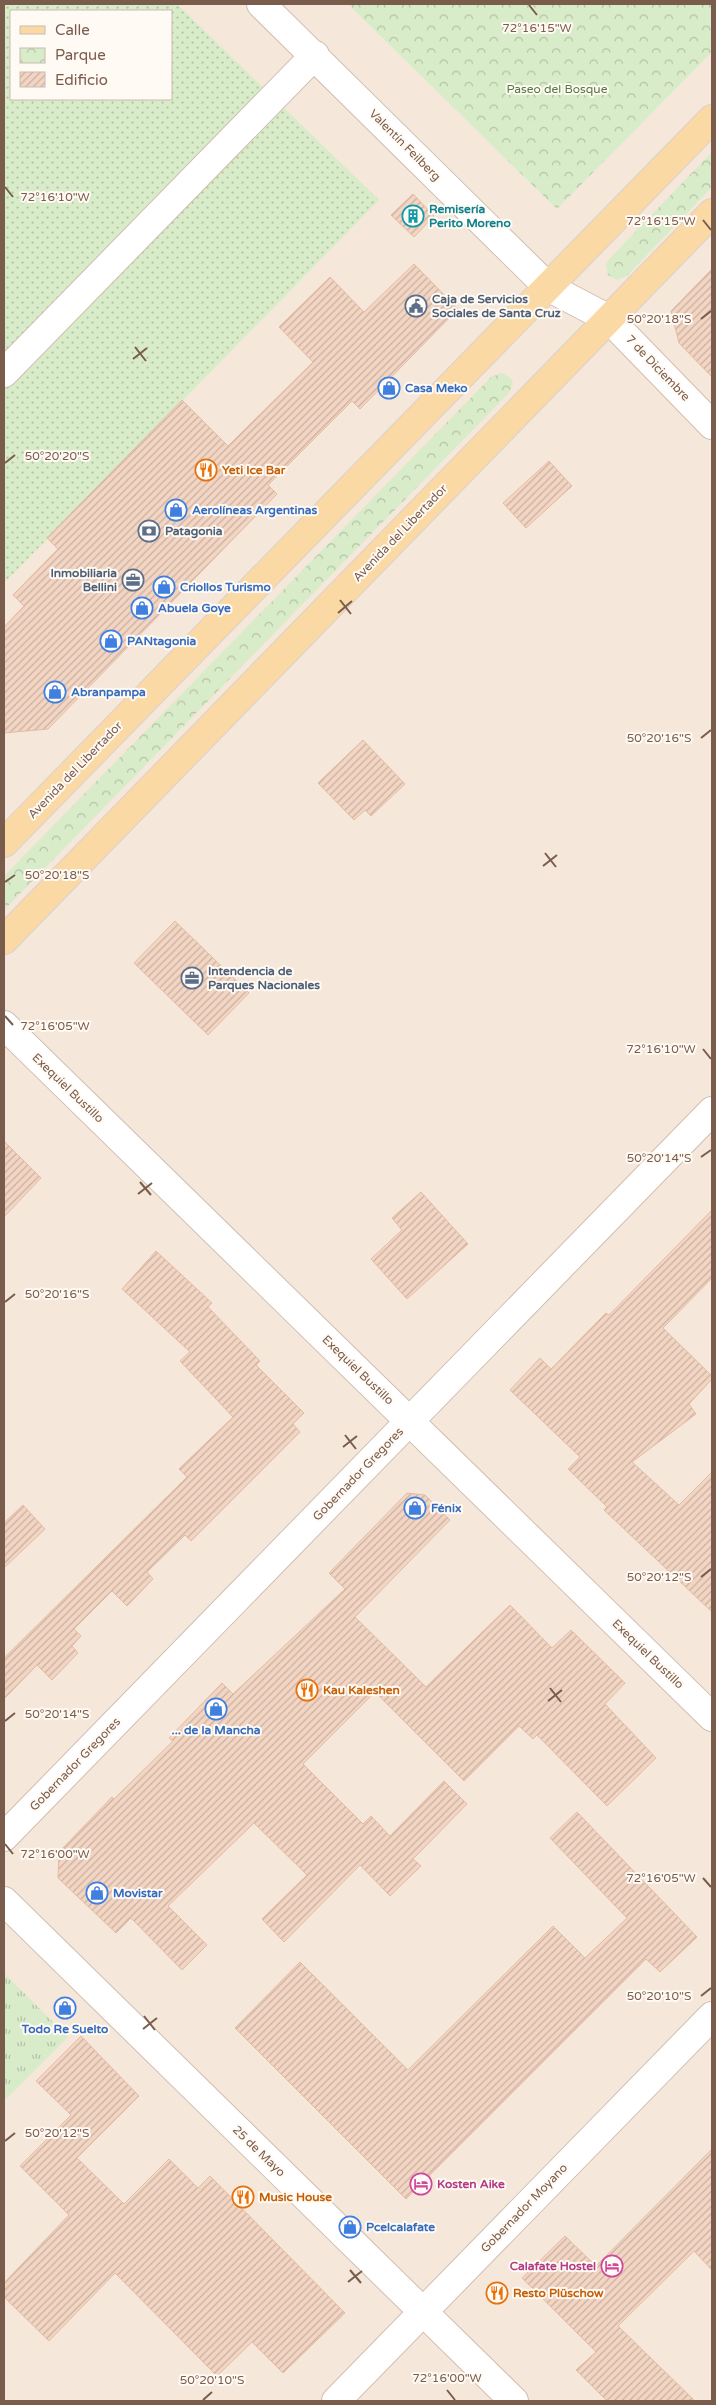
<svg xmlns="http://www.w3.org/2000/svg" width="716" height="2405" viewBox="0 0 716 2405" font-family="'Varela Round',sans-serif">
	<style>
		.residential { fill: #f5e8da; fill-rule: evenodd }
		.grass { fill: url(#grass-tufts) }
		.park { fill: url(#park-crowns) }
		.garden { fill: url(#garden-dots); fill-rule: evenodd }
		.building { fill: url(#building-hatch); stroke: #e6bba3 }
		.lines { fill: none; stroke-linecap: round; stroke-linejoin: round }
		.minor-casing { stroke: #d1beb0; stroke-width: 30 }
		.primary-casing { stroke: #dad1cd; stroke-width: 30 }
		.minor { stroke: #fff; stroke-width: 28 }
		.primary { stroke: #fbd9a5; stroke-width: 28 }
		.ticks { fill: none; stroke: #7a5c4d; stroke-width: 2 }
		.labels { text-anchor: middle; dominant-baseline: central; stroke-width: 4; stroke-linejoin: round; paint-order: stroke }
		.park-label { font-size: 12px; fill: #537a41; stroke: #fffaf3 }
		.street-label { font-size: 12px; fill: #7a5c4d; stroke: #fffaf3 }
		.culture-label { font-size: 12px; font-weight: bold; fill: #0d838f; stroke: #fffaf3; text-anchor: start }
		.service-label { font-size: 12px; font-weight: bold; fill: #4e5e75; stroke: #fffaf3; text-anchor: start }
		.shop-label { font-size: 12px; font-weight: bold; fill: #366cbe; stroke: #fffaf3; text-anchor: start }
		.food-label { font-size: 12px; font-weight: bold; fill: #c56008; stroke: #fffaf3; text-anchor: start }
		.hotel-label { font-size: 12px; font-weight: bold; fill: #b23c85; stroke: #fffaf3; text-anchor: start }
		.ticks-label { font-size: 12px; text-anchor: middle; fill: #7a5c4d; stroke: #fffaf3; stroke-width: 4; stroke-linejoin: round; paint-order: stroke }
	</style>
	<defs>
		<pattern id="grass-tufts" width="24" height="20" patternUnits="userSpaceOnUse" patternTransform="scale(1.25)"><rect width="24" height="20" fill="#d8ecc9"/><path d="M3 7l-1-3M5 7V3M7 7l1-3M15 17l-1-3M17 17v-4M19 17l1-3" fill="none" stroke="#b4c2a5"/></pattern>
		<pattern id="park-crowns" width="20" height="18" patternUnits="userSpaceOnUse" patternTransform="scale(1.25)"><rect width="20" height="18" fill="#d8ecc9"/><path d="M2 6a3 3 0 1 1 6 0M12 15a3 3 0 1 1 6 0" fill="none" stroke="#b4c2a5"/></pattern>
		<pattern id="garden-dots" width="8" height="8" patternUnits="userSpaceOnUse" patternTransform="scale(1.25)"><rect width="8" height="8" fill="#d8ecc9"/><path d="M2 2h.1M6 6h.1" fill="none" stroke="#b4c2a5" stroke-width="1.8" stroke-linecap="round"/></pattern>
		<pattern id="building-hatch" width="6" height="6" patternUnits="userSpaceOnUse" patternTransform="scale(1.25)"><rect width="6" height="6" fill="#f3d5c3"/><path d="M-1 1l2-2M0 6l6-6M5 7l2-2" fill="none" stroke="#cab0a1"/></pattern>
	</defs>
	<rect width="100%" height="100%" fill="#fdf6ec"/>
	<path class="residential" d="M 4,4 L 712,4 L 712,2401 L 4,2401 ZM 11,11 L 171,11 L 171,99 L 11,99 Z"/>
	<polygon class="grass" points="4,1973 68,2037 4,2101"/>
	<g class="park">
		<polygon points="348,4 712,4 712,52 557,209"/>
		<polygon points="712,152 712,187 627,276 617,280 608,275 606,265 609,259"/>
		<polygon points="502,373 511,378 513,384 508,394 4,910 4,876 491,377"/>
	</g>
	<path class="garden" d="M 4,4 L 177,4 L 379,200 L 4,583 ZM 11,11 L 171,11 L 171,99 L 11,99 Z"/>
	<g class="building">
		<polygon points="413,194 434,216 414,237 391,215"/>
		<polygon points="414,264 458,309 360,409 352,401 268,485 277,494 48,729 4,733 4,627 24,606 13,595 58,549 47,538 182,400 228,446 313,362 279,327 330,277 364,312"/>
		<polygon points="712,269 712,377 679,343 671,311"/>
		<polygon points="549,461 572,486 526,528 503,503"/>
		<polygon points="363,740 405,784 371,816 365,810 354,820 318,783"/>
		<polygon points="175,921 249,993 208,1035 134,963"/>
		<polygon points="4,1141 41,1178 4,1217"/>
		<polygon points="421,1192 468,1244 407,1299 371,1259 402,1230 392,1218"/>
		<polygon points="712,1210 712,1278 663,1328 712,1376 712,1379 689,1404 696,1414 632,1462 679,1505 712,1472 712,1612 604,1510 607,1507 568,1469 580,1457 510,1390 540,1358 551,1369 606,1313 609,1315"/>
		<polygon points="156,1251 212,1303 208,1307 260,1361 256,1365 304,1413 293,1424 300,1432 191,1541 185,1535 147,1572 153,1579 127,1606 112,1591 74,1629 81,1636 72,1646 78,1653 52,1680 37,1665 4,1699 4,1658 187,1477 179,1469 233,1417 180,1361 190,1352 122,1289"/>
		<polygon points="407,1493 425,1495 450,1520 355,1617 426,1687 510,1605 552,1648 571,1630 625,1683 605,1704 656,1758 607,1806 537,1735 533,1739 519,1726 464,1781 375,1692 303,1764 363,1824 371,1816 390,1836 444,1781 467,1804 413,1859 421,1866 390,1896 360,1865 284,1942 262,1919 307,1875 254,1823 168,1906 207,1945 182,1970 131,1918 116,1933 58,1878 59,1852 112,1797 114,1799 173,1741 169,1738 222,1683 233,1694 345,1589 329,1573"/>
		<polygon points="23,1505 45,1529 4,1568 4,1523"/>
		<polygon points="577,1812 697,1937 660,1972 646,1959 406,2199 235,2028 300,1962 408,2070 553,1926 585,1958 627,1918 550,1838"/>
		<polygon points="81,2036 139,2096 77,2158 124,2204 169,2159 198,2188 210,2176 345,2313 283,2373 252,2342 217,2376 115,2273 49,2341 4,2297 4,2283 69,2215 20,2166 71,2115 36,2081"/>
		<polygon points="712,2149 712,2270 694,2251 618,2326 695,2401 607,2401 576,2370 596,2352 522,2278 565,2236 596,2266"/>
	</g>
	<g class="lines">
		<g class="minor-casing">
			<g id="minor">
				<polyline points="261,4 548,287 609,319 712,425"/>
				<polyline points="4,373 315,55"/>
				<polyline points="4,1025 712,1717"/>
				<polyline points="4,1837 712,1111"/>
				<polyline points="4,1901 514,2401"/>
				<polyline points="336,2401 712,2016"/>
			</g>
		</g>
		<g class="primary-casing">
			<g id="primary">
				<polyline points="4,843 712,119"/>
				<polyline points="4,940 712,213"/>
			</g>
		</g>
		<use href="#minor" class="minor"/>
		<use href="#primary" class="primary"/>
	</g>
	<path class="ticks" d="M 529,5 L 537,15M 5,187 L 13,197M 703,220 L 711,230M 701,319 L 711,311M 135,347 L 146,361M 133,359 L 147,348M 5,463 L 15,455M 340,600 L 351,614M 338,613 L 352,601M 701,738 L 711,730M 545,853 L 556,867M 543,866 L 557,855M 5,882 L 15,875M 5,1016 L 13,1025M 703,1049 L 711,1059M 701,1157 L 711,1150M 140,1182 L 151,1195M 138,1194 L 152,1183M 5,1302 L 15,1294M 345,1435 L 356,1449M 343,1447 L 357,1436M 701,1577 L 711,1569M 550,1688 L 561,1702M 548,1701 L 562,1690M 5,1721 L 15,1713M 5,1844 L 13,1854M 703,1878 L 711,1887M 701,1996 L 711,1988M 144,2016 L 155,2030M 143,2029 L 157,2018M 5,2141 L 15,2133M 350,2270 L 361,2283M 348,2282 L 362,2271M 447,2390 L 455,2400M 203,2400 L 212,2392"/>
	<defs>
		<g id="building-ring" transform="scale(1.125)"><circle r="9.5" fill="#fffaf3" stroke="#0f9aa8" stroke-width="1.5"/><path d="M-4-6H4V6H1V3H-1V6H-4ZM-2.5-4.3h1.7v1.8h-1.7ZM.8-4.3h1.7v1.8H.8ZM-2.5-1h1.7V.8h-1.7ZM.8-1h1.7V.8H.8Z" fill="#0f9aa8"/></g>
		<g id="civic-ring" transform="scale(1.125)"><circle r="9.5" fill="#fffaf3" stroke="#5c6f8a" stroke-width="1.5"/><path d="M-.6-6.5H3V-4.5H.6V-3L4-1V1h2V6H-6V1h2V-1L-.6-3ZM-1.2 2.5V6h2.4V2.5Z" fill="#5c6f8a"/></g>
		<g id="shop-ring" transform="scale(1.125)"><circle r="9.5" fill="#fffaf3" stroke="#3f7fe0" stroke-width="1.5"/><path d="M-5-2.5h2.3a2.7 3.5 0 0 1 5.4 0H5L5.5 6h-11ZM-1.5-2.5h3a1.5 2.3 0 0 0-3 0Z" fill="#3f7fe0"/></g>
		<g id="restaurant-ring" transform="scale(1.125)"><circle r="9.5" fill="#fffaf3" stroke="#e8710a" stroke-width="1.5"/><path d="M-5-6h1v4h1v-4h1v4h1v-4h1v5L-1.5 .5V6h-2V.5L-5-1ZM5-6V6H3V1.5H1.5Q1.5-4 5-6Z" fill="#e8710a"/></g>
		<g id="bank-ring" transform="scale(1.125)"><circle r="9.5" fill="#fffaf3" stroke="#5c6f8a" stroke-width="1.5"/><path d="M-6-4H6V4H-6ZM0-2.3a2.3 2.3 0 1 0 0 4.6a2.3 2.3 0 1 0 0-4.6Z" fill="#5c6f8a"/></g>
		<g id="office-ring" transform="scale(1.125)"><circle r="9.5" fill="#fffaf3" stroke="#5c6f8a" stroke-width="1.5"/><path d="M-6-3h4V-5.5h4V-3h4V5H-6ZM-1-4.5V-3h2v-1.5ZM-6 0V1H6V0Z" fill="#5c6f8a"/></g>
		<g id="hotel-ring" transform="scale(1.125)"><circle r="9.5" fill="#fffaf3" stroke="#d1479c" stroke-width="1.5"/><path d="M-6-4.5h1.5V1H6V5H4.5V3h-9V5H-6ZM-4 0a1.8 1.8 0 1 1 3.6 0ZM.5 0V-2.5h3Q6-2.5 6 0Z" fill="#d1479c"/></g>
	</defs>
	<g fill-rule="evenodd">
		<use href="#building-ring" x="413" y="216"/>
		<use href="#civic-ring" x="416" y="306"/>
		<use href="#shop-ring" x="389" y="388"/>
		<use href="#restaurant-ring" x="206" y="470"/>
		<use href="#shop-ring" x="176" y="510"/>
		<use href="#bank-ring" x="149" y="531"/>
		<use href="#office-ring" x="133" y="580"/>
		<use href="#shop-ring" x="164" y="587"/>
		<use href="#shop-ring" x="142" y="608"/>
		<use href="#shop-ring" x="111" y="641"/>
		<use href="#shop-ring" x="55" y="692"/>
		<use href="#office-ring" x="192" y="978"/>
		<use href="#shop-ring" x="415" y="1508"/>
		<use href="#restaurant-ring" x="307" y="1690"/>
		<use href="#shop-ring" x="216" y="1709"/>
		<use href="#shop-ring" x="97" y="1893"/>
		<use href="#shop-ring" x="65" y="2008"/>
		<use href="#hotel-ring" x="421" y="2184"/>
		<use href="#restaurant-ring" x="243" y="2197"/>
		<use href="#shop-ring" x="350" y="2227"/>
		<use href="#hotel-ring" x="612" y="2266"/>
		<use href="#restaurant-ring" x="497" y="2293"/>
	</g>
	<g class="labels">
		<g class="park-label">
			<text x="557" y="89">Paseo del Bosque</text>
		</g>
		<g class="street-label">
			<text transform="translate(405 145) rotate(45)">Valentín Feilberg</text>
			<text transform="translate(658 368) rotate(46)">7 de Diciembre</text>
			<text transform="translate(400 533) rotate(-46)">Avenida del Libertador</text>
			<text transform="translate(75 770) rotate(-46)">Avenida del Libertador</text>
			<text transform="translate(68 1088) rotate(44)">Exequiel Bustillo</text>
			<text transform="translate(358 1370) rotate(44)">Exequiel Bustillo</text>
			<text transform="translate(358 1474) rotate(-46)">Gobernador Gregores</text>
			<text transform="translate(648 1654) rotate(44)">Exequiel Bustillo</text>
			<text transform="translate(75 1764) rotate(-46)">Gobernador Gregores</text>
			<text transform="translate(259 2151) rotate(44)">25 de Mayo</text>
			<text transform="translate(524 2208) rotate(-46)">Gobernador Moyano</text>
		</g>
		<g class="culture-label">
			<text x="429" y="209">Remisería<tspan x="429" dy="14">Perito Moreno</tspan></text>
		</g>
		<g class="service-label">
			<text x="432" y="299">Caja de Servicios<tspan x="432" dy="14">Sociales de Santa Cruz</tspan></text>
			<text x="165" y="531">Patagonia</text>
			<text x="117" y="573" text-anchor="end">Inmobiliaria<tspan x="117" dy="14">Bellini</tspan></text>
			<text x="208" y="971">Intendencia de<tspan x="208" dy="14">Parques Nacionales</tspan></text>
		</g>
		<g class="shop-label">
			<text x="405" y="388">Casa Meko</text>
			<text x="192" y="510">Aerolíneas Argentinas</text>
			<text x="180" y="587">Criollos Turismo</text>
			<text x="158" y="608">Abuela Goye</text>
			<text x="127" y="641">PANtagonia</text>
			<text x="71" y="692">Abranpampa</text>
			<text x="431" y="1508">Fénix</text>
			<text x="216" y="1730" text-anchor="middle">... de la Mancha</text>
			<text x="113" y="1893">Movistar</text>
			<text x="65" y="2029" text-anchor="middle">Todo Re Suelto</text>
			<text x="366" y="2227">Pcelcalafate</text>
		</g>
		<g class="food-label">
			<text x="222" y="470">Yeti Ice Bar</text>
			<text x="323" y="1690">Kau Kaleshen</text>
			<text x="259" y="2197">Music House</text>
			<text x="513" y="2293">Resto Plüschow</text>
		</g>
		<g class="hotel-label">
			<text x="437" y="2184">Kosten Aike</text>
			<text x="596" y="2266" text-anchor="end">Calafate Hostel</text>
		</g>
	</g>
	<g class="ticks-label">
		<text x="537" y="32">72°16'15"W</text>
		<text x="55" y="201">72°16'10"W</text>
		<text x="661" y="225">72°16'15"W</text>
		<text x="659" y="323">50°20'18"S</text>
		<text x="57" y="460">50°20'20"S</text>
		<text x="659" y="742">50°20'16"S</text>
		<text x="57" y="879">50°20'18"S</text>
		<text x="55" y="1030">72°16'05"W</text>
		<text x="661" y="1053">72°16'10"W</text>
		<text x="659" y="1162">50°20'14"S</text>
		<text x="57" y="1298">50°20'16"S</text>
		<text x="659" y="1581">50°20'12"S</text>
		<text x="57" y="1718">50°20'14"S</text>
		<text x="55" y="1858">72°16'00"W</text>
		<text x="661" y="1882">72°16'05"W</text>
		<text x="659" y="2000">50°20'10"S</text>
		<text x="57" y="2137">50°20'12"S</text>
		<text x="447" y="2382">72°16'00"W</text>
		<text x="212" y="2384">50°20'10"S</text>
	</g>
	<rect width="716" height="2405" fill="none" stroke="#7a5c4d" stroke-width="10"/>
	<rect x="10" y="10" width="162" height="90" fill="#fffaf3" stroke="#cabbb1"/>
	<rect x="20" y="26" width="25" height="8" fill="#fbd9a5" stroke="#cabbb1"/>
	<text x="55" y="35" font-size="15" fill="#7a5c4d">Calle</text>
	<rect x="20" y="48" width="25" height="15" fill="url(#park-crowns)" stroke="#cabbb1"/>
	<text x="55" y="60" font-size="15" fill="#7a5c4d">Parque</text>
	<rect x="20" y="72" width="25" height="15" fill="url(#building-hatch)" stroke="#cabbb1"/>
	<text x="55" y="85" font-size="15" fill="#7a5c4d">Edificio</text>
</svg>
